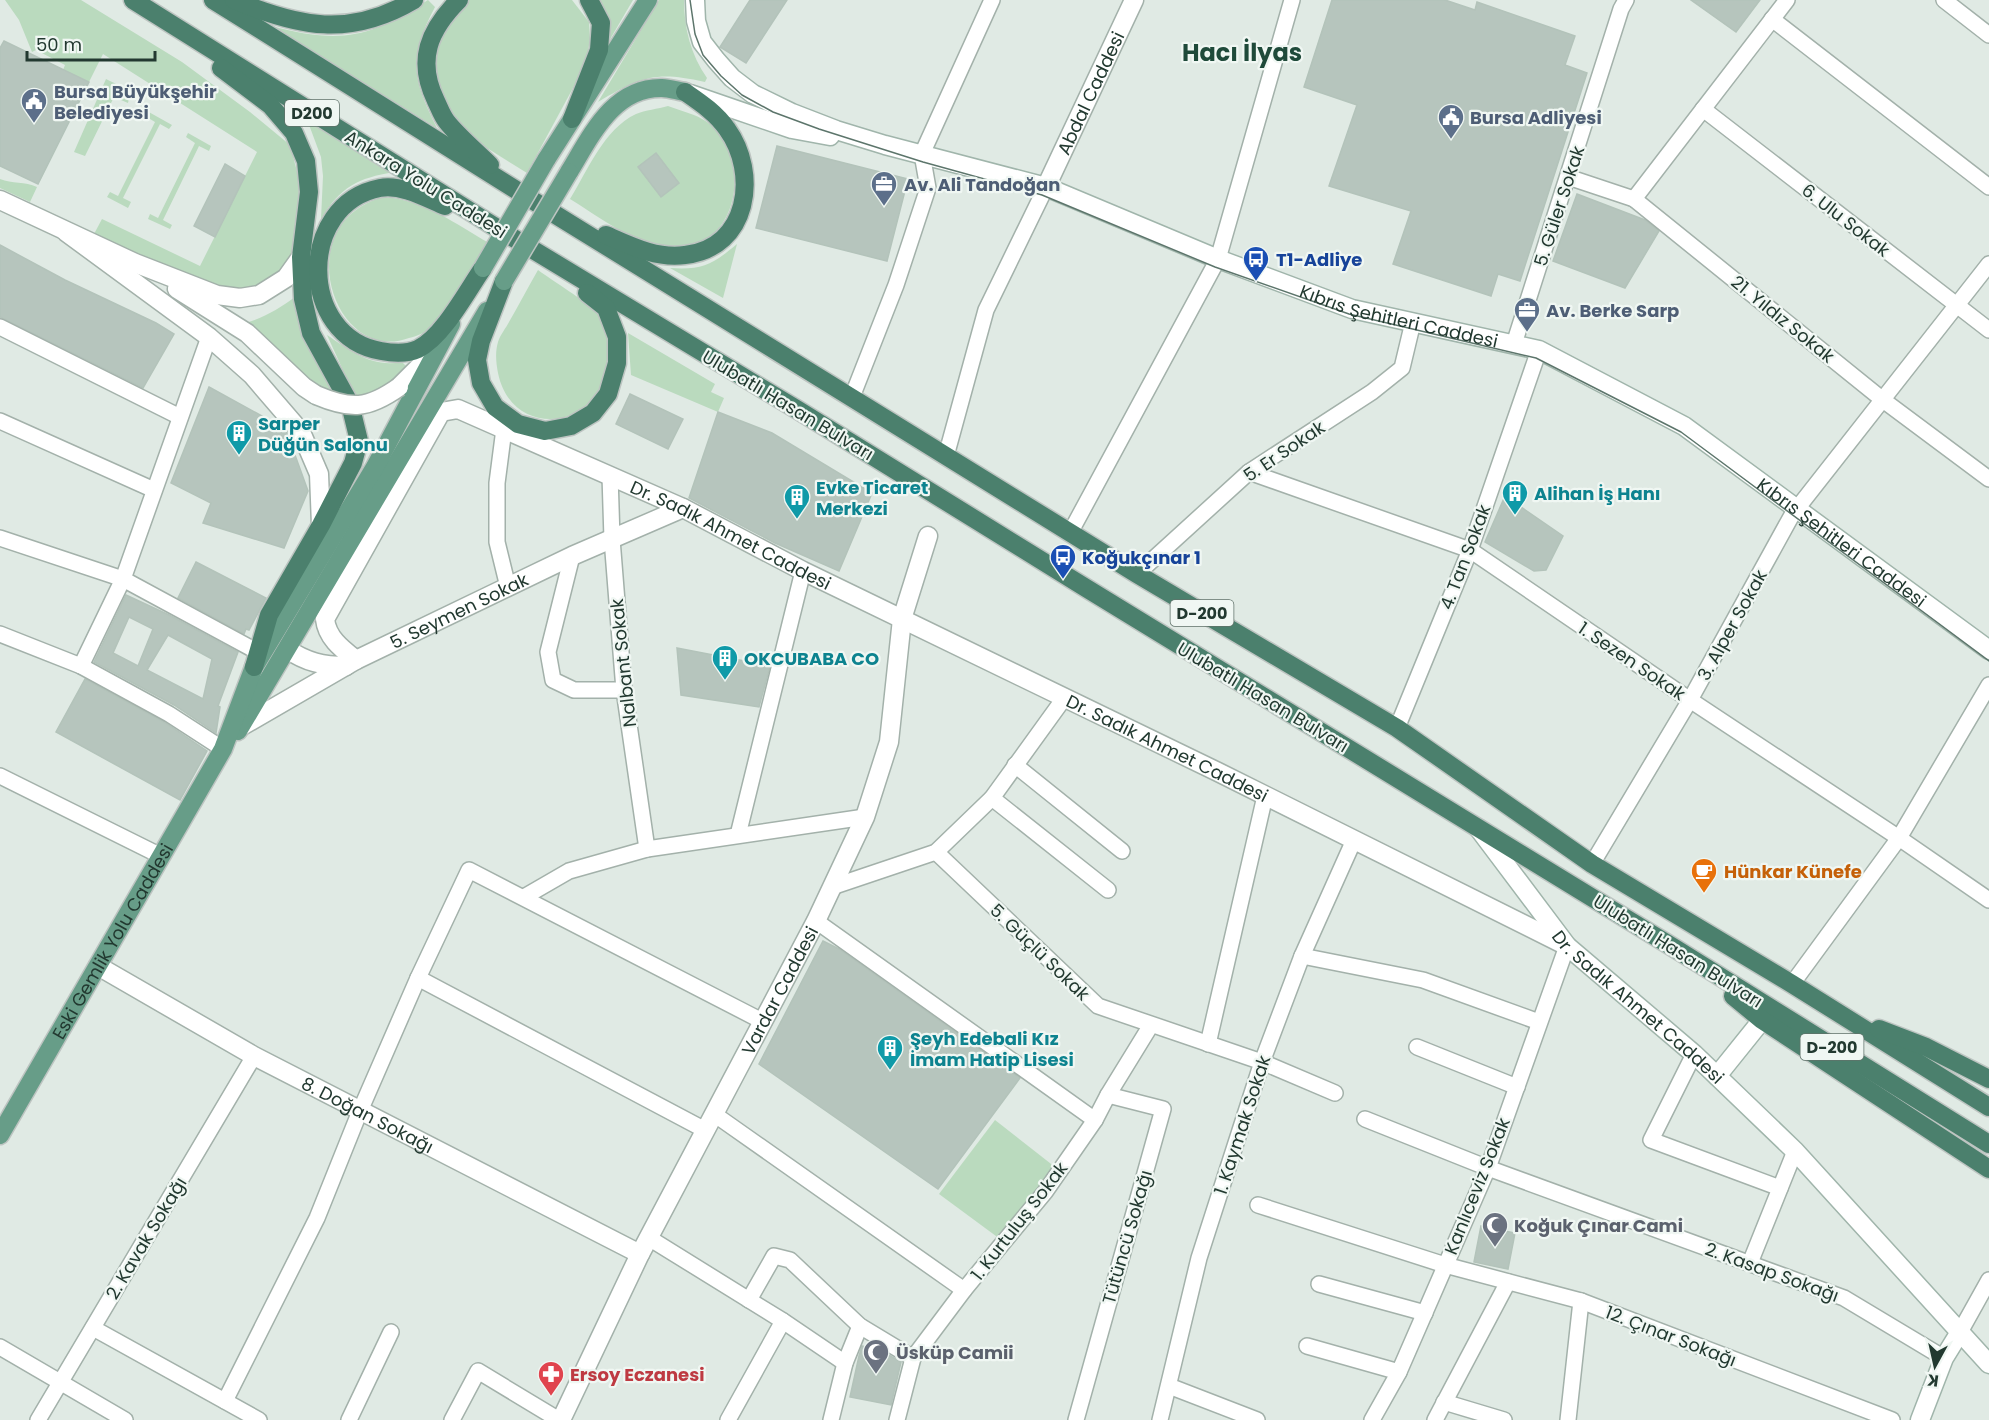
<svg xmlns="http://www.w3.org/2000/svg" width="1989" height="1420" viewBox="0 0 1989 1420" font-family="Poppins,sans-serif">
	<style>
		.green { fill: #badabe }
		.building { fill: #b6c5bd; stroke: #b3c3ba; stroke-width: 1.5; fill-rule: evenodd }
		.lines { fill: none; stroke-linecap: round; stroke-linejoin: round }
		.minor-casing { stroke: #a3b1aa; stroke-width: 18 }
		.tertiary-casing { stroke: #a3b1aa; stroke-width: 21 }
		.secondary-casing { stroke: #a0b5ab; stroke-width: 21 }
		.primary-casing { stroke: #bdc4c1; stroke-width: 21 }
		.trunk-casing { stroke: #bdc4c1; stroke-width: 21 }
		.minor { stroke: #fff; stroke-width: 15 }
		.tertiary { stroke: #fff; stroke-width: 18 }
		.secondary { stroke: #fff; stroke-width: 18 }
		.primary { stroke: #679d88; stroke-width: 18 }
		.trunk { stroke: #4b806d; stroke-width: 18 }
		.tram { stroke: #5c756b; stroke-width: 1.5 }
		.tertiary-bridge-casing { stroke: #a3b1aa; stroke-width: 21; stroke-linecap: butt }
		.primary-bridge-casing { stroke: #bdc4c1; stroke-width: 21; stroke-linecap: butt }
		.tertiary-bridge { stroke: #fff; stroke-width: 18 }
		.primary-bridge { stroke: #679d88; stroke-width: 18 }
		.labels { text-anchor: middle; dominant-baseline: central; stroke-width: 4.5; stroke-linejoin: round; paint-order: stroke }
		.shield { fill: #f0f7f3; stroke: #60726a; stroke-width: 1.5 }
		.shield-label { font-size: 16px; font-weight: bold; fill: #223930 }
		.service-label { font-size: 18px; font-weight: bold; fill: #4e5e75; stroke: #f0f7f3; text-anchor: start }
		.street-label { font-size: 18px; fill: #223930; stroke: #f0f7f3 }
		.transit-label { font-size: 18px; font-weight: bold; fill: #164399; stroke: #f0f7f3; text-anchor: start }
		.culture-label { font-size: 18px; font-weight: bold; fill: #0d838f; stroke: #f0f7f3; text-anchor: start }
		.food-label { font-size: 18px; font-weight: bold; fill: #c56008; stroke: #f0f7f3; text-anchor: start }
		.worship-label { font-size: 18px; font-weight: bold; fill: #5b616d; stroke: #f0f7f3; text-anchor: start }
		.health-label { font-size: 18px; font-weight: bold; fill: #be3a42; stroke: #f0f7f3; text-anchor: start }
		.district-label { font-size: 24px; font-weight: bold; fill: #1f4a3a; stroke: #f0f7f3 }
	</style>
	<rect width="100%" height="100%" fill="#e0eae4"/>
	<g class="green">
		<polygon points="5,0 81,0 182,62 250,112 290,145 300,183 298,220 293,252 280,277 263,285 233,291 208,290 94,234 102,219 200,266 257,152 103,54 89,82 63,70 65,65 36,50 32,52 19,20"/>
		<path d="M 428,0 L 435,7 C 408,58 412,78 437,128 L 271,26 C 340,44 368,39 428,0 Z"/>
		<polygon points="469,0 572,0 589,22 590,39 586,64 527,173 487,148 458,125 442,102 435,75 436,36 449,18"/>
		<polygon points="597,0 633,0 609,41 608,28"/>
		<path d="M 659,0 L 684,0 C 684,29 691,55 707,78 L 705,82 C 656,71 642,76 598,102 Z"/>
		<path d="M 106,79 C 116,84 133,90 128,103 L 114,97 L 85,156 L 74,152 Z"/>
		<path d="M 668,106 C 681,111 696,114 707,122 C 745,147 744,218 704,241 C 701,243 696,247 692,248 C 686,249 662,247 655,246 C 630,240 593,213 570,199 C 588,170 604,129 636,114 C 645,110 658,109 668,106 Z"/>
		<polygon points="147,111 172,125 169,129 160,124 123,198 131,202 128,208 107,197 110,192 118,196 155,122 145,116"/>
		<path d="M 308,122 L 335,135 L 394,172 C 358,178 340,187 321,219 L 323,176 L 321,157 Z"/>
		<polygon points="188,133 211,146 209,151 199,146 163,220 172,225 170,229 148,219 150,214 158,218 195,143 186,137"/>
		<path d="M 0,179 C 12,184 25,181 37,187 L 30,202 L 0,188 Z"/>
		<path d="M 384,197 C 424,200 456,224 489,243 C 476,265 462,287 447,308 C 443,314 439,321 434,326 C 427,332 417,336 409,338 C 333,366 287,222 384,197 Z"/>
		<path d="M 737,244 L 723,298 L 670,268 C 702,270 712,265 737,244 Z"/>
		<path d="M 538,270 C 553,281 586,301 597,313 C 607,325 608,342 609,356 C 612,426 513,446 498,373 C 496,363 495,352 498,342 C 500,335 506,328 509,322 C 519,305 528,287 538,270 Z"/>
		<path d="M 296,296 L 338,380 L 337,404 L 235,326 C 259,320 277,311 296,296 Z"/>
		<polygon points="628,333 715,384 711,392 724,398 718,412 631,375"/>
		<path d="M 327,335 C 351,351 372,368 402,362 L 407,367 L 398,378 L 357,401 Z"/>
		<polygon points="995,1120 1055,1167 1000,1239 939,1194"/>
	</g>
	<g class="building">
		<polygon points="750,0 787,0 746,63 720,47"/>
		<polygon points="1332,0 1445,0 1475,10 1477,2 1575,36 1565,65 1587,73 1520,281 1498,274 1491,296 1393,264 1411,211 1329,186 1357,105 1304,87"/>
		<polygon points="1691,0 1760,0 1736,32"/>
		<polygon points="4,41 89,82 38,184 0,166 0,48"/>
		<polygon points="777,146 908,179 887,261 756,228"/>
		<polygon points="656,153 679,183 661,197 638,167"/>
		<polygon points="225,164 245,176 215,237 194,226"/>
		<polygon points="1577,194 1645,220 1659,231 1625,288 1553,261"/>
		<polygon points="0,245 65,280 156,323 174,334 143,388 0,317"/>
		<polygon points="209,387 282,427 287,433 308,491 284,548 203,523 211,503 171,483"/>
		<polygon points="630,394 683,419 668,449 616,424"/>
		<polygon points="718,412 772,433 872,493 839,571 775,543 689,498"/>
		<polygon points="1505,496 1563,536 1546,570 1534,571 1485,542"/>
		<polygon points="196,562 266,598 249,630 246,629 244,634 178,598"/>
		<path d="M 126,595 L 169,615 L 238,652 L 218,706 L 220,707 L 216,733 L 174,705 L 94,662 ZM 129,617 L 153,629 L 138,666 L 113,653 ZM 168,635 L 212,659 L 203,699 L 147,670 Z"/>
		<polygon points="677,648 770,666 759,707 681,695"/>
		<polygon points="85,679 164,722 207,751 180,800 56,732"/>
		<polygon points="823,941 839,949 1020,1078 938,1189 759,1064"/>
		<polygon points="1481,1226 1515,1233 1508,1269 1474,1262"/>
		<polygon points="862,1346 880,1350 901,1362 891,1405 850,1397 859,1356"/>
	</g>
	<g class="lines">
		<g class="minor-casing">
			<g id="minor">
				<polyline points="1944,0 1989,35"/>
				<polyline points="1772,19 1989,187"/>
				<polyline points="1703,109 1989,330"/>
				<polyline points="1568,177 1634,199 1883,400 1989,479"/>
				<polyline points="1634,199 1787,0"/>
				<polyline points="0,327 180,417"/>
				<polyline points="1514,344 1621,9 1626,0"/>
				<polyline points="852,397 896,285 928,188 922,154 992,0"/>
				<polyline points="0,421 154,490"/>
				<polyline points="504,429 497,483 497,542 508,587"/>
				<polyline points="946,456 986,310 1046,187"/>
				<polyline points="1249,472 1470,550 1690,700 1899,838 1989,900"/>
				<polyline points="610,475 612,539 624,690 647,849"/>
				<polyline points="1070,533 1218,259 1292,0"/>
				<polyline points="0,538 123,579 258,652"/>
				<polyline points="572,556 548,652 553,680 574,690 624,690"/>
				<polyline points="1137,574 1249,472 1372,392 1402,368 1413,322"/>
				<polyline points="0,634 81,666 169,714 223,749"/>
				<polyline points="81,666 123,579 209,337"/>
				<polyline points="1397,728 1470,550 1539,350"/>
				<polyline points="1015,765 1122,851"/>
				<polyline points="0,776 161,856"/>
				<polyline points="992,798 1108,890"/>
				<polyline points="738,835 803,571"/>
				<polyline points="936,852 1098,1006 1262,1062 1335,1093"/>
				<polyline points="1592,864 1690,700 1792,515 1989,264"/>
				<polyline points="832,887 936,852 992,798 1065,697"/>
				<polyline points="524,897 569,871 647,849 865,817"/>
				<polyline points="816,921 1095,1120"/>
				<polyline points="1302,956 1423,980 1539,1022"/>
				<polyline points="418,978 705,1130"/>
				<polyline points="1792,984 1899,838 1989,685"/>
				<polyline points="1208,1044 1265,796"/>
				<polyline points="1417,1047 1517,1087"/>
				<polyline points="1694,1054 1651,1140 1780,1188"/>
				<polyline points="714,1114 964,1290"/>
				<polyline points="1365,1119 1488,1168 1844,1298 1944,1358"/>
				<polyline points="1258,1205 1445,1265 1581,1301 1892,1420"/>
				<polyline points="649,1238 783,1321 845,1363"/>
				<polyline points="1750,1263 1795,1151"/>
				<polyline points="1319,1284 1425,1313"/>
				<polyline points="749,1300 774,1256 790,1260 860,1326 913,1358"/>
				<polyline points="93,1328 259,1420"/>
				<polyline points="1960,1332 1989,1280"/>
				<polyline points="1307,1346 1399,1372"/>
				<polyline points="0,1347 125,1420"/>
				<polyline points="1169,1386 1257,1420"/>
				<polyline points="225,1401 317,1218 360,1111 418,978 469,870 764,1022"/>
				<polyline points="1444,1402 1504,1420"/>
				<polyline points="38,1420 254,1056"/>
				<polyline points="349,1420 391,1332"/>
				<polyline points="452,1420 478,1371 559,1420"/>
				<polyline points="728,1420 783,1321"/>
				<polyline points="831,1420 845,1363 860,1326"/>
				<polyline points="897,1420 913,1358 964,1290 1045,1192 1095,1120 1108,1095 1151,1025"/>
				<polyline points="1076,1420 1163,1109 1108,1095"/>
				<polyline points="1160,1420 1199,1258 1262,1062 1302,956 1354,840"/>
				<polyline points="1372,1420 1399,1372 1488,1168 1567,946"/>
				<polyline points="1435,1420 1508,1282"/>
				<polyline points="1568,1420 1581,1301"/>
			</g>
		</g>
		<g class="tertiary-casing">
			<g id="tertiary">
				<path id="s1" d="M 1046,187 L 1134,0"/>
				<polyline points="0,200 135,263 217,295 240,298 259,295 286,278 301,257"/>
				<polyline points="66,232 209,337 252,375 301,432 319,474 321,525"/>
				<polyline points="177,289 247,333 304,387 316,395"/>
				<polyline points="399,387 433,353"/>
				<path d="M 287,649 C 306,662 323,666 346,666"/>
				<path id="s2" d="M 356,660 C 342,649 327,638 325,619 L 441,412 L 458,409 L 683,508 L 803,571 L 1218,772 L 1567,946"/>
				<path id="s3" d="M 242,726 L 356,660 L 572,556 L 683,508"/>
				<path id="s4" d="M 98,966 L 254,1056 L 640,1254"/>
				<path id="s5" d="M 561,1420 L 640,1254 L 816,921 L 865,817 L 889,742 L 902,619 L 928,536"/>
			</g>
		</g>
		<g class="secondary-casing">
			<g id="secondary">
				<path id="s6" d="M 695,0 L 696,21 L 702,42 L 716,60 L 732,78 L 753,94 L 792,113 L 836,130 L 885,145 L 1046,187 L 1218,259 L 1352,309 L 1539,350 L 1684,426 L 1989,650"/>
				<polyline points="690,94 792,129 830,136"/>
				<path id="s7" d="M 1479,829 L 1567,946 L 1694,1054 L 1795,1151 L 1989,1364"/>
				<polyline points="1717,1076 1762,1020"/>
				<polyline points="1920,1420 1944,1358 1960,1332"/>
			</g>
		</g>
		<g class="primary-casing">
			<g id="primary">
				<polyline points="546,160 648,0"/>
				<path d="M 569,172 C 591,136 613,87 662,88 C 669,88 678,91 685,92"/>
				<polyline points="238,731 487,311"/>
				<path id="s8" d="M 0,1135 L 223,749 L 254,667 L 375,467 L 451,324"/>
			</g>
		</g>
		<g class="trunk-casing">
			<g id="trunk">
				<polyline points="133,0 492,225 798,410 1086,588 1676,949 1989,1144"/>
				<polyline points="213,0 556,215 1137,574 1397,728 1592,864 1792,984 1989,1107"/>
				<path d="M 234,0 C 299,27 350,38 414,0"/>
				<path d="M 459,0 C 429,30 416,60 436,101 C 439,107 442,116 447,122 C 459,137 476,151 490,165"/>
				<polyline points="221,68 270,105 294,133 306,161 309,192 301,257 303,299 311,333 350,404 359,441 353,463 321,525 269,615 254,667"/>
				<polyline points="572,119 599,50 601,23 589,0"/>
				<path d="M 445,206 C 426,198 402,184 380,188 C 297,204 298,337 381,351 C 392,353 407,354 418,349 C 443,337 467,291 483,268"/>
				<path d="M 606,235 C 631,246 657,259 685,255 C 749,248 759,173 727,129 C 716,113 701,103 685,92"/>
				<polyline points="504,281 481,341 477,360 481,383 495,407 518,424 545,431 571,426 593,413 608,394 617,363 617,337 606,308 587,293"/>
				<polyline points="1733,996 1762,1020 1989,1169"/>
				<polyline points="1879,1029 1926,1047 1989,1079"/>
			</g>
		</g>
		<use href="#minor" class="minor"/>
		<use href="#tertiary" class="tertiary"/>
		<use href="#secondary" class="secondary"/>
		<use href="#primary" class="primary"/>
		<use href="#trunk" class="trunk"/>
		<polyline class="tram" points="690,0 695,34 703,55 721,76 742,95 773,112 819,129 923,162 1042,195 1215,267 1349,314 1536,358 1681,432 1989,661"/>
		<g class="tertiary-bridge-casing">
			<path id="tertiary-bridge" d="M 316,395 C 351,410 368,409 399,387"/>
		</g>
		<g class="primary-bridge-casing">
			<g id="primary-bridge">
				<polyline points="483,268 546,160"/>
				<polyline points="504,281 569,172"/>
			</g>
		</g>
		<use href="#tertiary-bridge" class="tertiary-bridge"/>
		<use href="#primary-bridge" class="primary-bridge"/>
	</g>
	<defs>
		<g id="civic-pin" transform="scale(1.35)"><path d="M0 17L-7.5 6A9.5 9.5 0 1 1 7.5 6Z" fill="#5c6f8a" stroke="#f0f7f3"/><path d="M-.6-6.5H3V-4.5H.6V-3L4-1V1h2V6H-6V1h2V-1L-.6-3ZM-1.2 2.5V6h2.4V2.5Z" fill="#fff"/></g>
		<g id="office-pin" transform="scale(1.35)"><path d="M0 17L-7.5 6A9.5 9.5 0 1 1 7.5 6Z" fill="#5c6f8a" stroke="#f0f7f3"/><path d="M-6-3h4V-5.5h4V-3h4V5H-6ZM-1-4.5V-3h2v-1.5ZM-6 0V1H6V0Z" fill="#fff"/></g>
		<g id="bus-pin" transform="scale(1.35)"><path d="M0 17L-7.5 6A9.5 9.5 0 1 1 7.5 6Z" fill="#1a4fb4" stroke="#f0f7f3"/><path d="M-5-6H5V4H4V6H2V4H-2V6H-4V4H-5ZM-3.5-4V0h7V-4ZM-3.5 1.2v1.5H-2V1.2ZM2 1.2v1.5H3.5V1.2Z" fill="#fff"/></g>
		<g id="building-pin" transform="scale(1.35)"><path d="M0 17L-7.5 6A9.5 9.5 0 1 1 7.5 6Z" fill="#0f9aa8" stroke="#f0f7f3"/><path d="M-4-6H4V6H1V3H-1V6H-4ZM-2.5-4.3h1.7v1.8h-1.7ZM.8-4.3h1.7v1.8H.8ZM-2.5-1h1.7V.8h-1.7ZM.8-1h1.7V.8H.8Z" fill="#fff"/></g>
		<g id="cafe-pin" transform="scale(1.35)"><path d="M0 17L-7.5 6A9.5 9.5 0 1 1 7.5 6Z" fill="#e8710a" stroke="#f0f7f3"/><path d="M-5.5-4.5H6V0H3Q3 3.5 0 3.5H-2.5Q-5.5 3.5-5.5 0ZM3-3.2v2h1.7v-2ZM-6 4.5H4V6H-6Z" fill="#fff"/></g>
		<g id="mosque-pin" transform="scale(1.35)"><path d="M0 17L-7.5 6A9.5 9.5 0 1 1 7.5 6Z" fill="#6b7280" stroke="#f0f7f3"/><path d="M3.5-4.9A6 6 0 1 0 3.5 4.9A5 5 0 1 1 3.5-4.9Z" fill="#fff"/></g>
		<g id="pharmacy-pin" transform="scale(1.35)"><path d="M0 17L-7.5 6A9.5 9.5 0 1 1 7.5 6Z" fill="#e0444e" stroke="#f0f7f3"/><path d="M-2-6h4v4h4v4h-4v4h-4v-4h-4v-4h4Z" fill="#fff"/></g>
	</defs>
	<g fill-rule="evenodd">
		<use href="#civic-pin" x="34" y="101"/>
		<use href="#civic-pin" x="1451" y="117"/>
		<use href="#office-pin" x="884" y="184"/>
		<use href="#bus-pin" x="1256" y="259"/>
		<use href="#office-pin" x="1527" y="310"/>
		<use href="#building-pin" x="239" y="433"/>
		<use href="#building-pin" x="1515" y="493"/>
		<use href="#building-pin" x="797" y="497"/>
		<use href="#bus-pin" x="1063" y="557"/>
		<use href="#building-pin" x="725" y="658"/>
		<use href="#cafe-pin" x="1704" y="871"/>
		<use href="#building-pin" x="890" y="1048"/>
		<use href="#mosque-pin" x="1495" y="1225"/>
		<use href="#mosque-pin" x="876" y="1352"/>
		<use href="#pharmacy-pin" x="551" y="1374"/>
	</g>
	<g class="labels">
		<g class="shield">
			<rect x="285" y="100" width="54" height="26" rx="4.5"/>
			<rect x="1170.5" y="600" width="63" height="26" rx="4.5"/>
			<rect x="1800.5" y="1034" width="63" height="26" rx="4.5"/>
		</g>
		<g class="shield-label">
			<text x="312" y="113">D200</text>
			<text x="1202" y="613">D-200</text>
			<text x="1832" y="1047">D-200</text>
		</g>
		<g class="service-label">
			<text x="54" y="91">Bursa Büyükşehir<tspan x="54" dy="21">Belediyesi</tspan></text>
			<text x="1470" y="117">Bursa Adliyesi</text>
			<text x="904" y="184">Av. Ali Tandoğan</text>
			<text x="1546" y="310">Av. Berke Sarp</text>
		</g>
		<g class="street-label">
			<text stroke="none"><textPath href="#s1" startOffset="104">Abdal Caddesi</textPath></text>
			<text transform="translate(426 184) rotate(32)">Ankara Yolu Caddesi</text>
			<text transform="translate(1559 206) rotate(-72)">5. Güler Sokak</text>
			<text transform="translate(1846 220) rotate(38)">6. Ulu Sokak</text>
			<text stroke="none"><textPath href="#s6" startOffset="801">Kıbrıs Şehitleri Caddesi</textPath></text>
			<text transform="translate(1783 319) rotate(39)">21. Yıldız Sokak</text>
			<text transform="translate(788 405) rotate(31)">Ulubatlı Hasan Bulvarı</text>
			<text transform="translate(1284 451) rotate(-34)">5. Er Sokak</text>
			<text stroke="none"><textPath href="#s2" startOffset="608">Dr. Sadık Ahmet Caddesi</textPath></text>
			<text stroke="none"><textPath href="#s6" startOffset="1305">Kıbrıs Şehitleri Caddesi</textPath></text>
			<text transform="translate(1465 557) rotate(-69)">4. Tan Sokak</text>
			<text stroke="none"><textPath href="#s3" startOffset="246">5. Seymen Sokak</textPath></text>
			<text transform="translate(1732 625) rotate(-61)">3. Alper Sokak</text>
			<text transform="translate(1632 661) rotate(34)">1. Sezen Sokak</text>
			<text transform="translate(623 663) rotate(-96)">Nalbant Sokak</text>
			<text transform="translate(1263 697) rotate(31)">Ulubatlı Hasan Bulvarı</text>
			<text stroke="none"><textPath href="#s2" startOffset="1094">Dr. Sadık Ahmet Caddesi</textPath></text>
			<text stroke="none"><textPath href="#s8" startOffset="224">Eski Gemlik Yolu Caddesi</textPath></text>
			<text transform="translate(1678 951) rotate(32)">Ulubatlı Hasan Bulvarı</text>
			<text transform="translate(1040 952) rotate(44)">5. Güçlü Sokak</text>
			<text stroke="none"><textPath href="#s5" startOffset="482">Vardar Caddesi</textPath></text>
			<text stroke="none"><textPath href="#s7" startOffset="240">Dr. Sadık Ahmet Caddesi</textPath></text>
			<text stroke="none"><textPath href="#s4" startOffset="308">8. Doğan Sokağı</textPath></text>
			<text transform="translate(1242 1125) rotate(-72)">1. Kaymak Sokak</text>
			<text transform="translate(1477 1186) rotate(-68)">Kanlıceviz Sokak</text>
			<text transform="translate(1019 1221) rotate(-52)">1. Kurtuluş Sokak</text>
			<text transform="translate(1127 1237) rotate(-74)">Tütüncü Sokağı</text>
			<text transform="translate(146 1238) rotate(-59)">2. Kavak Sokağı</text>
			<text transform="translate(1772 1272) rotate(20)">2. Kasap Sokağı</text>
			<text transform="translate(1671 1336) rotate(21)">12. Çınar Sokağı</text>
		</g>
		<g class="transit-label">
			<text x="1276" y="259">T1-Adliye</text>
			<text x="1082" y="557">Koğukçınar 1</text>
		</g>
		<g class="culture-label">
			<text x="258" y="423">Sarper<tspan x="258" dy="21">Düğün Salonu</tspan></text>
			<text x="816" y="487">Evke Ticaret<tspan x="816" dy="21">Merkezi</tspan></text>
			<text x="1534" y="493">Alihan İş Hanı</text>
			<text x="744" y="658">OKCUBABA CO</text>
			<text x="910" y="1038">Şeyh Edebali Kız<tspan x="910" dy="21">İmam Hatip Lisesi</tspan></text>
		</g>
		<g class="food-label">
			<text x="1724" y="871">Hünkar Künefe</text>
		</g>
		<g class="worship-label">
			<text x="1514" y="1225">Koğuk Çınar Cami</text>
			<text x="896" y="1352">Üsküp Camii</text>
		</g>
		<g class="health-label">
			<text x="570" y="1374">Ersoy Eczanesi</text>
		</g>
		<g class="district-label">
			<text x="1242" y="52">Hacı İlyas</text>
		</g>
	</g>
	<g transform="translate(1935 1366) rotate(188)" stroke="#f0f7f3" stroke-width="4.5" paint-order="stroke">
	<path d="M0-4.5L10 22L0 15L-10 22Z" fill="#223930"/>
	<text y="-9" font-size="16" font-weight="bold" text-anchor="middle" fill="#223930">K</text>
	</g>
	<path d="M27 51v9h128v-9" fill="none" stroke="#223930" stroke-width="3"/>
	<text x="36" y="51" font-size="18" fill="#223930" stroke="#f0f7f3" stroke-width="4.5" paint-order="stroke">50 m</text>
</svg>
